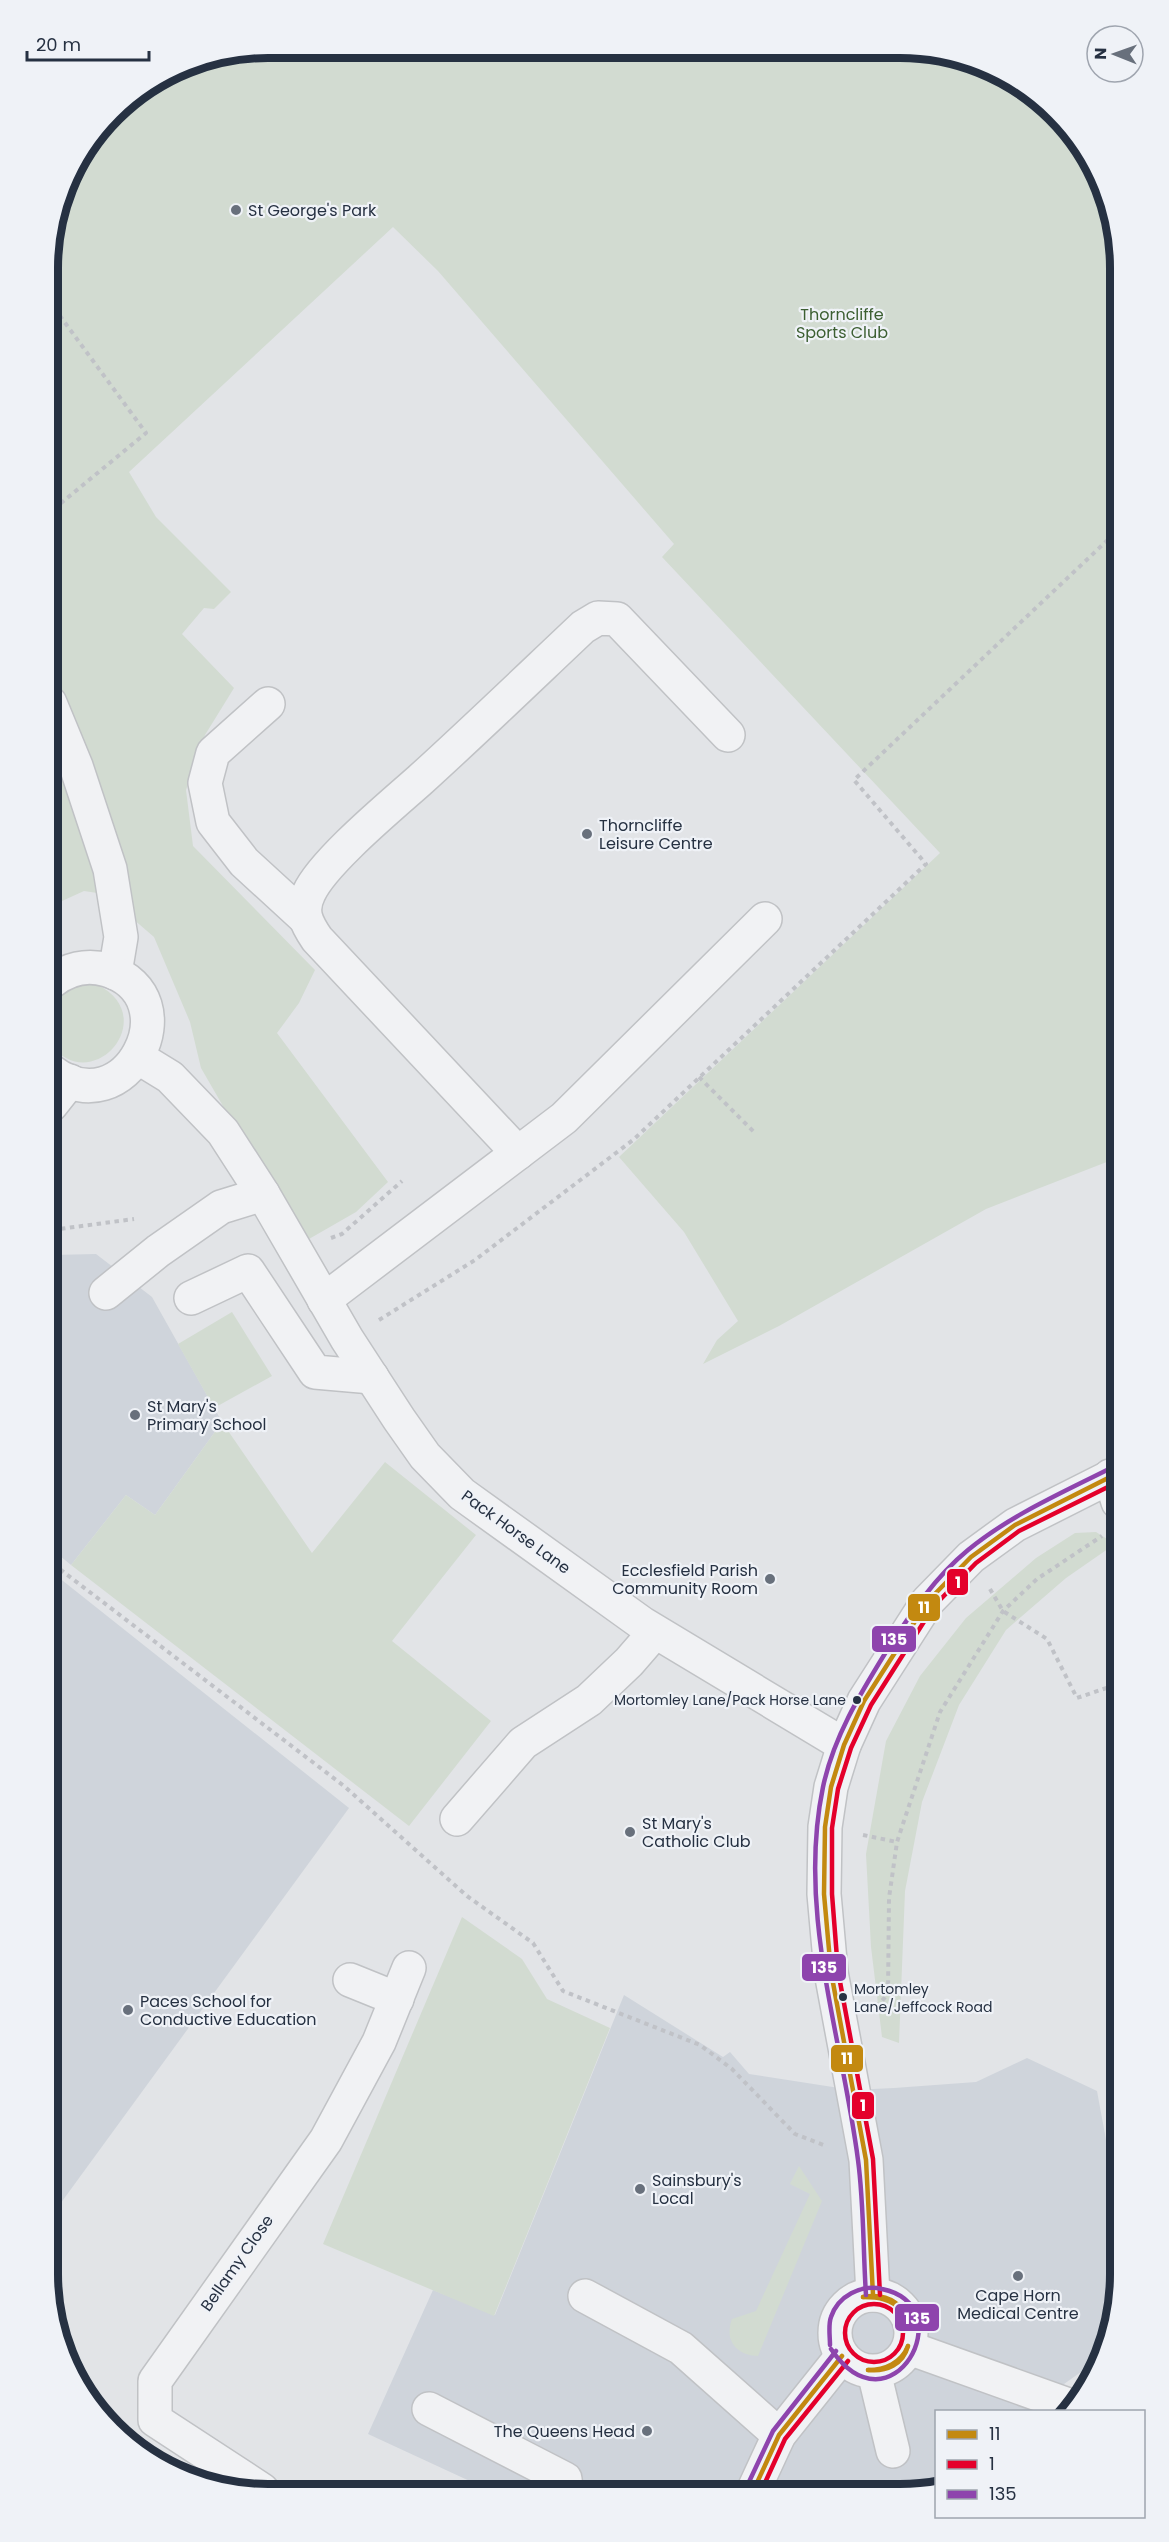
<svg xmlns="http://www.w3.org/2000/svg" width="1169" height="2542" viewBox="0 0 1169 2542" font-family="Poppins,sans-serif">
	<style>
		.built { fill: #cfd4db }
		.green { fill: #d2dbd1 }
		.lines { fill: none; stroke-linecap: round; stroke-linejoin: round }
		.minor-casing { stroke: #c0c2c5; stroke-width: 36 }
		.path { stroke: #c0c2c7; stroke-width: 4; stroke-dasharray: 4.5 4.5; stroke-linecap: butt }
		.minor { stroke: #f1f2f4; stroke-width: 33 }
		.bus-1-casing { stroke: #eff2f7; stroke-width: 9 }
		.bus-2-casing { stroke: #eff2f7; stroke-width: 9 }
		.bus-3-casing { stroke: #eff2f7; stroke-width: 9 }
		.bus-1 { stroke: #c38910; stroke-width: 4.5 }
		.bus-2 { stroke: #e4002b; stroke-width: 4.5 }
		.bus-3 { stroke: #8e44ad; stroke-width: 4.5 }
		.poi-dot { fill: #68707c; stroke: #eff2f7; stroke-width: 2 }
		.bus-dot { fill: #263142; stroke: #eff2f7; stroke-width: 2 }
		.labels { text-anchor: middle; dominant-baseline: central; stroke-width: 4.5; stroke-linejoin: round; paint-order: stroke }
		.bus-label { font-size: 14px; fill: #263142; stroke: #eff2f7; text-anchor: end }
		.poi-label { font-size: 16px; fill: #263142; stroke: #eff2f7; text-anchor: start }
		.park-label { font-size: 16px; fill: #3c5f32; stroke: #eff2f7 }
		.street-label { font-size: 16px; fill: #263142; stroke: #eff2f7 }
		.rim { fill: none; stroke: #263142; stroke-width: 8 }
		.line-badge { stroke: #eff2f7; stroke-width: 2 }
		.badge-label { font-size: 16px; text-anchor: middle; font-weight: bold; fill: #fff }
	</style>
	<rect width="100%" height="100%" fill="#e2e4e7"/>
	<g class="built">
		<polygon points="96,1254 152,1297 222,1422 155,1515 126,1495 71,1565 53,1550 52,1255"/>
		<polygon points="53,1573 349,1808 55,2211"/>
		<polygon points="624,1995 723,2057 730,2052 749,2074 852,2090 894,2088 976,2082 1027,2058 1097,2091 1120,2216 1120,2288 1105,2355 1047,2396 1043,2411 936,2412 936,2486 487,2489 368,2434 433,2290 495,2315"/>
	</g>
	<g class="green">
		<polygon points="269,48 943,52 998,71 1046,103 1084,146 1113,211 1117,1158 986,1209 779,1326 703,1364 717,1340 738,1321 684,1232 619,1157 940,853 662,557 674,544 438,271 393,227 129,472 156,517 231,592 214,609 204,608 182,634 234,688 205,735 186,790 193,846 315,970 299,1003 277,1033 388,1182 356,1212 302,1243 201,1068 190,1022 154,937 104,894 84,891 51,906 49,254 71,171 123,103 185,65"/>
		<path d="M 96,984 C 163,1016 93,1098 51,1045 L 51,999 L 68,985 Z"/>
		<polygon points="232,1312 272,1376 214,1408 178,1344"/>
		<polygon points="222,1422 312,1553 385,1462 476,1535 392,1641 491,1721 409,1826 71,1565 126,1495 155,1515"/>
		<polygon points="1096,1532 1115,1544 1066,1578 1006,1630 959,1705 922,1802 905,1891 899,2043 882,2037 871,1947 866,1854 886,1741 920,1676 966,1618 1036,1558 1075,1533"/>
		<polygon points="462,1917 522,1959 547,1999 610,2028 494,2316 323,2244"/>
		<path d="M 799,2166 L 822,2201 L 758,2356 C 736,2355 724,2340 732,2319 L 756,2311 L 810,2194 L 790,2184 Z"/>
	</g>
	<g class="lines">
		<g class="minor-casing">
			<g id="minor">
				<polyline points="50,703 76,766 110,869 121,937 115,973"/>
				<polyline points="268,704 213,753 205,783 213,822 244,862 304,917"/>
				<path d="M 51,982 C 67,969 87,964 107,970 C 193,997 126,1129 51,1071"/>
				<polyline points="139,1058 170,1077 223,1132 263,1194 347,1339 399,1419 425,1456 462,1494 643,1624 844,1745"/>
				<polyline points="51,1105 70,1081"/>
				<path d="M 518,1153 L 317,939 C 306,923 300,911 309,893 C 323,862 392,805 420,780 C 475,730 529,678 583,627 L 598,618 L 617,619 L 728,735"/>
				<polyline points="106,1293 158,1251 221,1207 263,1194"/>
				<polyline points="191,1298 248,1271 315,1372 372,1377"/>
				<polyline points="324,1300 564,1118 765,919"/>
				<polyline points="1110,1476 1118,1502"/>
				<polyline points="457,1819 523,1743 589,1700 629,1662 655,1632"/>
				<polyline points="350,1980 397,1999"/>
				<circle cx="873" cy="2333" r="38"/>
				<polyline points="873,2295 866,2160 831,1972 824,1894 825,1827 831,1787 844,1745 864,1701 928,1601 971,1557 1015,1525 1118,1473"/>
				<polyline points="585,2296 681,2348 779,2435"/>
				<polyline points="909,2348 1074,2407"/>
				<polyline points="874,2372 893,2451"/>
				<polyline points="429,2409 565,2479 566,2488"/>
				<polyline points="755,2487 779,2435 842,2356"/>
				<polyline points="262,2490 155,2420 155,2381 326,2140 379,2042 409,1968"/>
			</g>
		</g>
		<g class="path">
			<polyline points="49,301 146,433 49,513"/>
			<polyline points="699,1077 754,1132"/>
			<polyline points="52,1205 61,1230"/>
			<polyline points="52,1230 134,1219"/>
			<polyline points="331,1238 342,1234 402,1181"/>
			<polyline points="379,1320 475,1260 633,1140 926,864 854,780 1114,534"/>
			<polyline points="53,1564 344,1786 467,1896 533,1943 563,1991 700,2045 732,2069 795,2134 826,2146"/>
			<polyline points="990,1589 1003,1611 1047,1639 1077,1698 1118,1684"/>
			<polyline points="863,1835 897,1842"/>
			<polyline points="876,2007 888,1994 889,1898 897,1842 940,1712 1003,1611 1037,1579 1102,1536"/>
		</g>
		<use href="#minor" class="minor"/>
		<g class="bus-1-casing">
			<g id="bus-1">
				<polyline points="873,2295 866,2160 831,1972 824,1894 825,1827 831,1787 844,1745 864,1701 928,1601 971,1557 1015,1525 1118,1473"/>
				<path d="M 863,2297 C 878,2294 894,2297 903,2311"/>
				<path d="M 863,2297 C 879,2297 891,2299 903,2311"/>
				<path d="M 868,2370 C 885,2370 901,2363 908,2346"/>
				<path d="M 868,2370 C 886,2372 903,2365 908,2346"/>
				<polyline points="755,2487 779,2435 842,2356"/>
			</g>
		</g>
		<g class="bus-2-casing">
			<g id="bus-2">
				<polyline points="880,2295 873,2159 838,1971 832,1894 832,1828 838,1789 851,1748 871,1705 934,1606 976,1563 1019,1531 1118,1482"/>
				<circle cx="874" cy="2333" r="29"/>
				<polyline points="763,2487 785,2439 848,2361"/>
			</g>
		</g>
		<g class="bus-3-casing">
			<g id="bus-3">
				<path d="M 866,2295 C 863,2251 864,2204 858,2160 C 842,2036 797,1912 823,1787 C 834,1735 862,1691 889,1647 C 912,1612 935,1577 968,1550 C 1012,1514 1064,1492 1115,1466"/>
				<path d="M 830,2345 C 830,2336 828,2325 831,2317 C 838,2296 861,2284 882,2289 C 964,2306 891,2437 831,2349"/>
				<polyline points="748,2484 773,2431 836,2351"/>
			</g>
		</g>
		<use href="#bus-1" class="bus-1"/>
		<use href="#bus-2" class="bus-2"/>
		<use href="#bus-3" class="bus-3"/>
	</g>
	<g class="poi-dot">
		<circle cx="236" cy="210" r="6"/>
		<circle cx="587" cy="834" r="6"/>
		<circle cx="135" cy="1415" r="6"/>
		<circle cx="770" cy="1579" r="6"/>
		<circle cx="630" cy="1832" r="6"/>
		<circle cx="128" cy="2010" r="6"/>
		<circle cx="640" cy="2189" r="6"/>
		<circle cx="1018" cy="2276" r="6"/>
		<circle cx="647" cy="2431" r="6"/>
	</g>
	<g class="bus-dot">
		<circle cx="857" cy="1700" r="5"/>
		<circle cx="843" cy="1997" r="5"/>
	</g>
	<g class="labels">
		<g class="bus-label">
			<text x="846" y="1700">Mortomley Lane/Pack Horse Lane</text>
			<text x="854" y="1989" text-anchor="start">Mortomley<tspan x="854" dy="18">Lane/Jeffcock Road</tspan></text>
		</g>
		<g class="poi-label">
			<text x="248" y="210">St George's Park</text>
			<text x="599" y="825">Thorncliffe<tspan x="599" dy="18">Leisure Centre</tspan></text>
			<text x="147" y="1406">St Mary's<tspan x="147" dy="18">Primary School</tspan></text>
			<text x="758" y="1570" text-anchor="end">Ecclesfield Parish<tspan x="758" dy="18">Community Room</tspan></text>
			<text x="642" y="1823">St Mary's<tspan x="642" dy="18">Catholic Club</tspan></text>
			<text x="140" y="2001">Paces School for<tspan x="140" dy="18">Conductive Education</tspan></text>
			<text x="652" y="2180">Sainsbury's<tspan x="652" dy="18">Local</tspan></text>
			<text x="1018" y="2295" text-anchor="middle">Cape Horn<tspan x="1018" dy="18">Medical Centre</tspan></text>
			<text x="635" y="2431" text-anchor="end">The Queens Head</text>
		</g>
		<g class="park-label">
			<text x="842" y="314">Thorncliffe<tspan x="842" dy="18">Sports Club</tspan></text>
		</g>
		<g class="street-label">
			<text transform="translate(516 1532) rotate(36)">Pack Horse Lane</text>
			<text transform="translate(237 2263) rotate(-55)">Bellamy Close</text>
		</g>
	</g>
	<path d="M0 0H1169V2542H0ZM268 58H900A210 210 0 0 1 1110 268V2274A210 210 0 0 1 900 2484H268A210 210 0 0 1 58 2274V268A210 210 0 0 1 268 58Z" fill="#eff2f7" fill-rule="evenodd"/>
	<path class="rim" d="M268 58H900A210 210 0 0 1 1110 268V2274A210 210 0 0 1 900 2484H268A210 210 0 0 1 58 2274V268A210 210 0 0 1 268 58Z"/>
	<g class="line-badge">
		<rect x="946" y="1568" width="23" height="28" rx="6" fill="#e4002b"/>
		<rect x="907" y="1593" width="34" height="29" rx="6" fill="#c38910"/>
		<rect x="871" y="1625" width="46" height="28" rx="6" fill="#8e44ad"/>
		<rect x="801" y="1953" width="46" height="29" rx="6" fill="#8e44ad"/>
		<rect x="830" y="2044" width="34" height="29" rx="6" fill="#c38910"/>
		<rect x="851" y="2091" width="24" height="29" rx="6" fill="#e4002b"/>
		<rect x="894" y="2303" width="46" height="29" rx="6" fill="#8e44ad"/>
	</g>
	<g class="badge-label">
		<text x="958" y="1588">1</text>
		<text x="924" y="1613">11</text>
		<text x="894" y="1645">135</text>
		<text x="824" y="1973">135</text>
		<text x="847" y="2064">11</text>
		<text x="863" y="2111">1</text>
		<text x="917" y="2324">135</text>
	</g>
	<rect x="935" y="2410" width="210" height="108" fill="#eff2f7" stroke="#9fa5af" stroke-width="1.5"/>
	<rect x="947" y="2430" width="30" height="9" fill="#c38910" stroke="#9fa5af" stroke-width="1.5"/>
	<text x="989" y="2440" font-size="18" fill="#263142">11</text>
	<rect x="947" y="2460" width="30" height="9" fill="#e4002b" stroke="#9fa5af" stroke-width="1.5"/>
	<text x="989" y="2470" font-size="18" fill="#263142">1</text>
	<rect x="947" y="2490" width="30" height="9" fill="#8e44ad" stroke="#9fa5af" stroke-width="1.5"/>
	<text x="989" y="2500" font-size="18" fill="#263142">135</text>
	<g transform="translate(1115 54) rotate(271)"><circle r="28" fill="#eff2f7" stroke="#9fa5af" stroke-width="1.5"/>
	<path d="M0-4.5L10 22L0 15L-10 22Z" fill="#68707c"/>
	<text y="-9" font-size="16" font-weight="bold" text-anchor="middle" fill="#263142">N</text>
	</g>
	<path d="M27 51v9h122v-9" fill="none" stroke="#263142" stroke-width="3"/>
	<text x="36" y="51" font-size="18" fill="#263142" stroke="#eff2f7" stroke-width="4.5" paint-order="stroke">20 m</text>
</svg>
